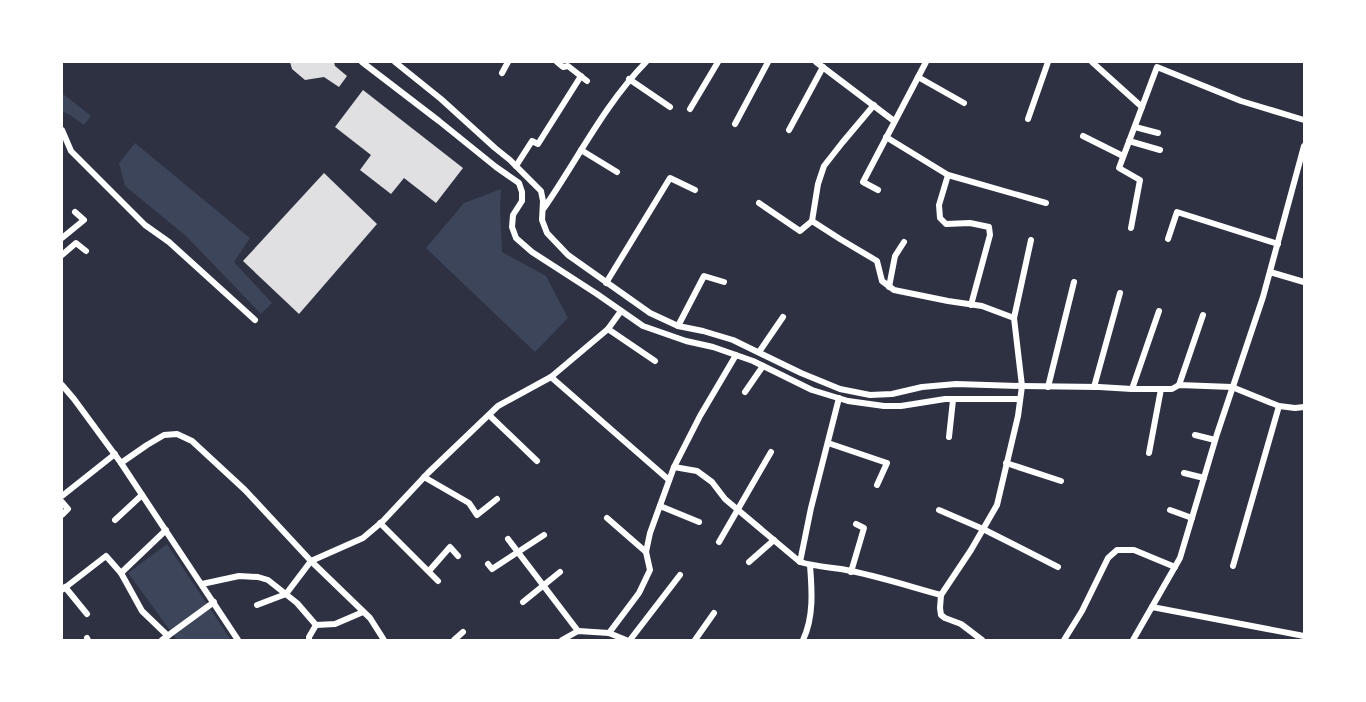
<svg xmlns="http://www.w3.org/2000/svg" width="1366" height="702" viewBox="0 0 1366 702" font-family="'Zilla Slab',serif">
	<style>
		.green { fill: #3c4559 }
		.building { fill: #e0e0e3 }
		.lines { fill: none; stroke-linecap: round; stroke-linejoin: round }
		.minor { stroke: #fff; stroke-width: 6 }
	</style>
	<rect width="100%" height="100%" fill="#2d3142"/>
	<g class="green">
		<polygon points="62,93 91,116 84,125 70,115 62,111"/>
		<polygon points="135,143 250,238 234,262 272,303 261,314 186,236 125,186 119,163"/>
		<polygon points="501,189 500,208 502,252 546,276 568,318 535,352 426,248 464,203"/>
		<polygon points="167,544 231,640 177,640 128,573"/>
	</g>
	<g class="building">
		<polygon points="290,62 334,62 335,66 347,76 339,87 324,77 305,80 292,69"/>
		<polygon points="363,90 463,168 436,203 404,178 391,194 360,170 371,155 335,127"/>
		<polygon points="324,173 377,224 299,314 243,261"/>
	</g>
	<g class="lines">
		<g class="minor">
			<polyline points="362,62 439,121 496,167 519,183 522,192 522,201 513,215 512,227 516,238 532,252 597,294 643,326 686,341 713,347 753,361 812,390 848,401 884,406 901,406 945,399 1020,399"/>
			<polyline points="395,62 441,99 495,148 510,160 541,191 543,201 542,220 547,233 568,255 650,313 678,326 703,331 733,340 801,373 840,389 870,395 892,394 922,387 956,384 1022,386 1099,387 1132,389 1172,389 1179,385 1232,387 1279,406 1295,408 1304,407"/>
			<polyline points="557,62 563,67 568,66 587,81"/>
			<polyline points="816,62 894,121"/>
			<polyline points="1092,62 1142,107 1157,67 1241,101 1304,120"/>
			<polyline points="502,73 508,62"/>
			<polyline points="918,77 964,103"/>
			<polyline points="629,79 670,107"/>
			<polyline points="690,109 718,62"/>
			<polyline points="1028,119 1048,62"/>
			<polyline points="735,124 768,62"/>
			<polyline points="1135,127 1158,133"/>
			<polyline points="62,130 71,151 145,225 169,242 255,320"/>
			<polyline points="789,130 823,67"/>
			<polyline points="1083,136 1123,156"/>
			<polyline points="886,137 948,175 1046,203"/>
			<polyline points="1129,141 1160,150"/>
			<polyline points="581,150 617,172"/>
			<polyline points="516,166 532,141 538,144 581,76"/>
			<polyline points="948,175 939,205 940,218 946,224 970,223 989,227 990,235 971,305"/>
			<polyline points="878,190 863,182 926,62"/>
			<polyline points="759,203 800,231 812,221 818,184 824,166 842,143 874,105"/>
			<path d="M 544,208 C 578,159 604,105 646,62"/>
			<polyline points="812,221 840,239 877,261 882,281 894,290 948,301 982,306 1014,318"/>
			<polyline points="1131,228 1140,180 1119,168 1142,107"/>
			<polyline points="62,238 84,220 75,212"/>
			<polyline points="1168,239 1177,212 1278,244"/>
			<polyline points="62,255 76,243 86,251"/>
			<polyline points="1270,272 1304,282"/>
			<polyline points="606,283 670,178 695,190"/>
			<polyline points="889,287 895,256 904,242"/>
			<polyline points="678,326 704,276 724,282"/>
			<polyline points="608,329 655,361"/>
			<polyline points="759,352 783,317"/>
			<polyline points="551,377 669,480"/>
			<polyline points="62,385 74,399 121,463 147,445 164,435 177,434 192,441 245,490 311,561 370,618 384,640"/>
			<polyline points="1179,385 1203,315"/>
			<polyline points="1048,387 1074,282"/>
			<polyline points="1094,387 1120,293"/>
			<polyline points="1132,389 1159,311"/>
			<polyline points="745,392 763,366"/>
			<polyline points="489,415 537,461"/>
			<polyline points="1195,435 1215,440"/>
			<polyline points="949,437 953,400"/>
			<polyline points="828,443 887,463 877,485"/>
			<polyline points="1149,453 1161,389"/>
			<polyline points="121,463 238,640"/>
			<polyline points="1006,463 1061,481"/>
			<path d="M 674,467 L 697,471 L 712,482 L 725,499 L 800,562 C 813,566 827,567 841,569 C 875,575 908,586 941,595"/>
			<polyline points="1184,473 1204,478"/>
			<polyline points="424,477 469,503 477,515 497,499"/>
			<polyline points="62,496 115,454"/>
			<polyline points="62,502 68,509 62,515"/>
			<polyline points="660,506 699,522"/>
			<polyline points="939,510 983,529 1058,567"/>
			<polyline points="1170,510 1192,518"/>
			<polyline points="607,518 646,552"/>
			<polyline points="115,520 142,495"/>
			<polyline points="380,523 438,581"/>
			<polyline points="508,539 578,631"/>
			<polyline points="719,542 771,452"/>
			<polyline points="749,562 774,540"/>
			<polyline points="800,562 811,508 839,398"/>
			<polyline points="488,564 492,569 544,535"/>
			<polyline points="1233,566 1279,406"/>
			<polyline points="429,571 450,547 458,556"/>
			<polyline points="851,572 864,528 856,524"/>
			<polyline points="121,573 142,611 168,636"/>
			<polyline points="202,584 239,576 258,577 268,580 297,603 316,625 335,624 363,612"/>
			<polyline points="65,587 87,614"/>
			<polyline points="62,590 106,556 121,573 166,530"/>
			<polyline points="523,602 560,572"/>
			<polyline points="257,605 286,594 311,561 363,538 383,521 428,473 498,406 551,377 608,329 621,311"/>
			<polyline points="1152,607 1304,636"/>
			<polyline points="609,633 639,593 650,570 646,552 650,533 674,467 700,416 736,355"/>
			<polyline points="87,638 88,640"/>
			<polyline points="162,640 214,602"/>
			<polyline points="309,640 309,637 316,625"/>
			<polyline points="454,640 463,632"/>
			<polyline points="562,640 578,631 609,633 626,640"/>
			<polyline points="630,640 680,575"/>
			<polyline points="695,640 714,613"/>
			<path d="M 803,640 C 814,617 812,590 810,565"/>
			<polyline points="982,640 961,624 945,618 941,615 940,608 941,595 971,550 997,505 1018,416 1022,386 1014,318 1031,240"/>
			<polyline points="1064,640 1082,611 1108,558 1117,550 1134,550 1175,567"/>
			<polyline points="1133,640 1180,558 1217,434 1263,297 1304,146"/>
		</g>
	</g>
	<rect width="1366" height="702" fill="none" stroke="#ffffff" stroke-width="126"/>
</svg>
